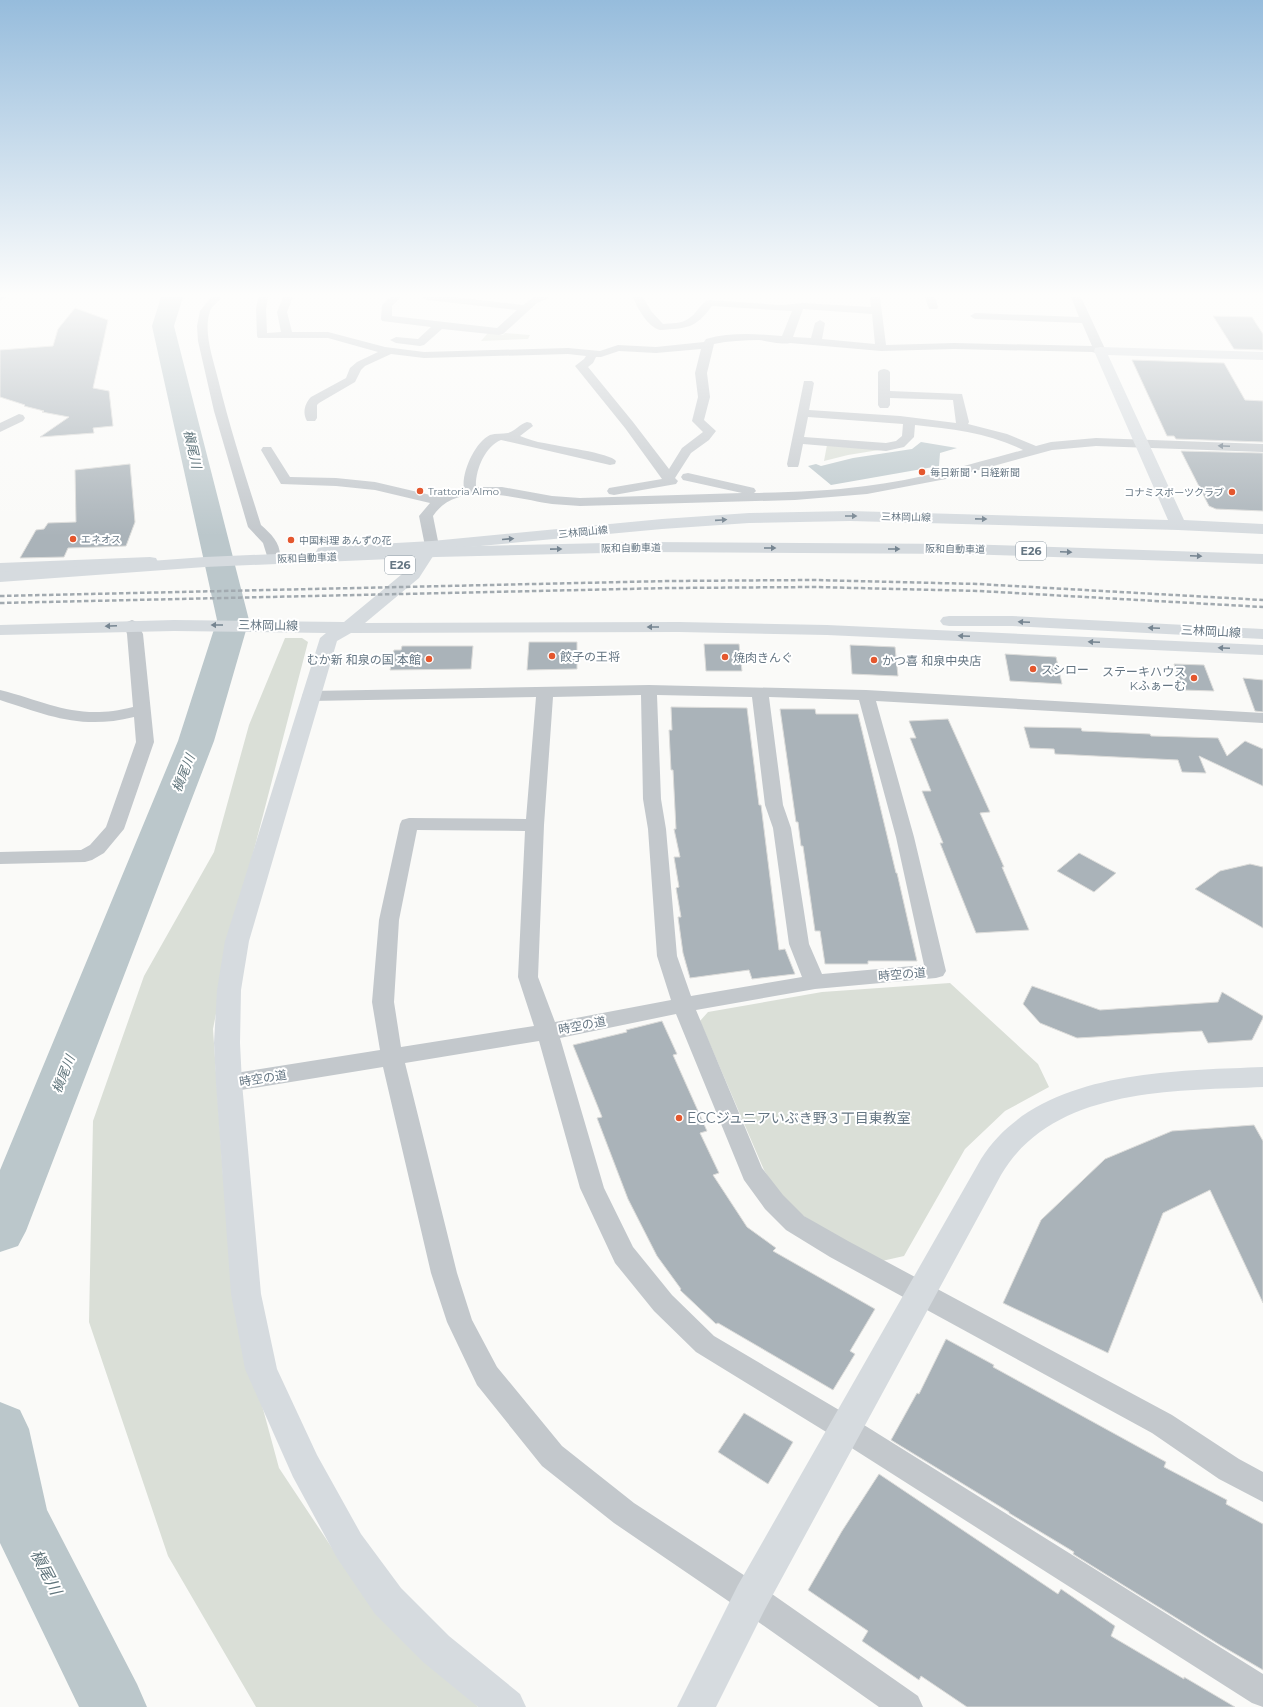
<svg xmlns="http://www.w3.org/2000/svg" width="1263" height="1707" viewBox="0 0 1263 1707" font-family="Montserrat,'Noto Sans JP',sans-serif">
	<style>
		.green { fill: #dadfd7 }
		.water { fill: #bbc7cb }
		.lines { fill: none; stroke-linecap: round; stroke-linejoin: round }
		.river { fill: #bbc7cb; fill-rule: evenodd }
		.building { fill: #aab3b9; stroke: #dcdcda }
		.street { fill: #c3c8cc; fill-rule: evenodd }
		.secondary { fill: #d6dbdf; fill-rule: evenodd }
		.highway { fill: #d6dbdf; fill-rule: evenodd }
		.rail { stroke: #a2aab0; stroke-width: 2.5; stroke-dasharray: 4.5 2.5; stroke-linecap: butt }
		.oneway { fill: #6a7a87 }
		.oneway2 { fill: #768591 }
		.poi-dot { fill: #e4572e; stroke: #fff; stroke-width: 1.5 }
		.labels { text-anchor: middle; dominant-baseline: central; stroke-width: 4; stroke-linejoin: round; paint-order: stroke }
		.far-poi-label { font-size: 10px; fill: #657683; stroke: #fff; text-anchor: start }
		.far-street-label { font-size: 10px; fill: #657683; stroke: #fff }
		.shield { fill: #fff; stroke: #939fa8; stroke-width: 1 }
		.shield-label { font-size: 11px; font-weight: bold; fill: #657683 }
		.street-label { font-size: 12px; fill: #657683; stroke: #fff }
		.poi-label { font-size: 12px; fill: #657683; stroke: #fff; text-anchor: start }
		.water-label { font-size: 13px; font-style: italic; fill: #60757c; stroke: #fff }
		.near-poi-label { font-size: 14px; fill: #657683; stroke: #fff; text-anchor: start }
		.near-water-label { font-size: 16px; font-style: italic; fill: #60757c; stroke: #fff }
	</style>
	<rect width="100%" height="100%" fill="#fafaf8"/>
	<g class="green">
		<polygon points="488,333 503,335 505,333 530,335 528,339 481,341"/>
		<polygon points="827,445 885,449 848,455 824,461"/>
		<polygon points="285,638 302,638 308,642 230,942 213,1029 223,1175 243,1335 279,1468 340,1560 478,1707 256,1707 168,1556 89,1322 93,1121 144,976 214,852 249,725"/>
		<polygon points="950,983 1038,1064 1049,1087 1005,1111 965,1149 904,1256 882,1261 827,1231 799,1213 777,1191 764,1170 700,1021 708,1012 822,992"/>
	</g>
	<polygon class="water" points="921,442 957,448 940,453 939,466 831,485 808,466 816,464 821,466 853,458 912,449"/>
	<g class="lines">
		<g class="river">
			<polygon points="161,297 183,297 174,326 249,620 214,741 26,1231 18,1246 0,1252 0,1170 178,741 217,620 152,326"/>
			<polygon points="0,1402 20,1410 29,1429 47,1510 137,1684 147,1707 79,1707 0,1543"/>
		</g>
	</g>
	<g class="building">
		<polygon points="75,308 108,320 93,388 109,391 113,426 93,428 94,433 40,437 69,417 42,412 44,411 24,406 25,405 0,397 0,350 53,346 58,329"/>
		<polygon points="1213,316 1252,317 1263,334 1263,350 1234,349"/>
		<polygon points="1132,360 1224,363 1245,400 1263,401 1263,442 1176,439 1174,436 1167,436"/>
		<polygon points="1181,451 1263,453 1263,511 1216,509 1209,506"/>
		<polygon points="130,464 135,522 126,546 68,548 64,557 20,558 36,530 44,529 48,523 76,522 75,470"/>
		<polygon points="529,642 577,642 577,669 527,670"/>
		<polygon points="704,644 739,644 742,671 706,671"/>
		<polygon points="850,645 895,647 898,676 852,674"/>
		<polygon points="402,646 473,646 471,669 390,670 394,650 401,650"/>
		<polygon points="1005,654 1056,657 1062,684 1010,681"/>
		<polygon points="1174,664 1204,665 1214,691 1183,690"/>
		<polygon points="1243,678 1263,680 1263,712 1255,711"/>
		<polygon points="671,707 747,708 759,805 761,805 779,950 785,949 795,974 752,979 749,970 690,978 683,953 678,917 681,917 676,888 679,887 674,857 680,857 674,829 676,829 673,770 671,770 669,730 672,730"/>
		<polygon points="780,709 815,709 816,714 858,714 896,873 897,873 917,961 868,961 868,964 825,964 820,931 815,931 803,846 801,846 798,822 796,822"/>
		<polygon points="948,719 990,812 980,813 1004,867 1002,867 1029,930 976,933 940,843 943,843 922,791 931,791 910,738 916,738 909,721"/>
		<polygon points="1024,727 1081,728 1082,731 1150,734 1151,736 1218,738 1227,756 1245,741 1263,749 1263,786 1199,756 1206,773 1182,772 1178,760 1055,754 1054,749 1030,748"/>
		<polygon points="1079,853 1116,873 1094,892 1057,871"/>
		<polygon points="1250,864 1263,867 1263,928 1195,889 1220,871"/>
		<polygon points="1032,986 1100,1010 1218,1002 1222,992 1263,1016 1263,1018 1252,1040 1208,1043 1202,1031 1077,1038 1040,1023 1023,1004"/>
		<polygon points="662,1021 677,1054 673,1055 707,1131 700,1133 719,1173 713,1175 747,1227 776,1248 773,1251 875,1309 850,1351 855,1354 833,1390 718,1323 716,1324 680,1290 681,1289 657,1256 628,1199 597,1118 602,1117 573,1045 627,1032 626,1030"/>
		<polygon points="1254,1125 1263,1141 1263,1303 1210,1190 1163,1213 1108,1353 1003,1303 1041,1220 1105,1159 1172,1131"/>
		<polygon points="946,1339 994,1365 993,1367 1166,1462 1164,1467 1227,1500 1226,1504 1263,1524 1263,1670 1220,1645 1073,1554 1074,1552 1009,1513 1009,1512 891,1440 917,1393 919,1394"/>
		<polygon points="744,1413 793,1442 768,1484 718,1452"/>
		<polygon points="879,1474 1058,1594 1061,1589 1115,1626 1111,1636 1184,1679 1184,1677 1235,1707 967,1707 921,1676 919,1680 862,1641 868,1631 808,1590 842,1531"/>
	</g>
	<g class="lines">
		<g class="street">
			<polygon points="0,297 7,297 0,301"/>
			<path d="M 211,297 L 222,297 C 219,302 212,305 210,311 C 203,332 213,358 218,379 C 230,429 246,477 261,525 C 271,534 280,542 280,556 L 278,559 L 273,560 L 268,559 L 263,543 L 248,527 L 214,411 L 198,341 L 197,326 L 200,311 Z"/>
			<path d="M 258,297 L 268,297 L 266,309 L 267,333 L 281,332 L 277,312 L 283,297 L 293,297 L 287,312 L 292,332 L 328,332 L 385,347 L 424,352 L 568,348 L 600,351 L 618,345 L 656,347 L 704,342 L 706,339 C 731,332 757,334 782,336 L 792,311 L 712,306 C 695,329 687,328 660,330 C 648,327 637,308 633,297 L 643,297 L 651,311 L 663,324 C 671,323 681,324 688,319 C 696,315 701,302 709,300 L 782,305 L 803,303 L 871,307 L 870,297 L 880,297 L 886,345 L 954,343 L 1092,346 L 1082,323 L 975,319 L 970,316 L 975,313 L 1079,317 L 1071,297 L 1081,297 L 1106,351 L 1100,354 L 1092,352 L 954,349 L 881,351 L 790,343 C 783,345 767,341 759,340 C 744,340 728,341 714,344 L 707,373 L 710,397 L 704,420 L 716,431 L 709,440 L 691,453 L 675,478 L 678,481 L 676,484 L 614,495 L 609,494 L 607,491 L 609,488 L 662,479 L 625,428 L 575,366 L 584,359 L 586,356 L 568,354 L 424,358 L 391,354 L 365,366 L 361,370 L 355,382 L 319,403 L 317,405 L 317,418 L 315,421 L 307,421 C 302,413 305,403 311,397 L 346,378 L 350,368 L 357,362 L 378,352 L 328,338 L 258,338 L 257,336 L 256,309 ZM 803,309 L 872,314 L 875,344 L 822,339 L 825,323 L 820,320 L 815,323 L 811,338 L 793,337 ZM 701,349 L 695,373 L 698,397 L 692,421 L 703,432 L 682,448 L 669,469 L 633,422 L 588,367 L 593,363 L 596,357 L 601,357 L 619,351 L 656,353 Z"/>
			<polygon points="390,297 401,297 392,306 392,316 497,328 517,310 427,300 422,297 455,297 523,305 534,297 548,297 547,299 537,303 503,334 499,335 442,329 424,345 420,346 396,343 390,340 396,337 418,339 431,327 382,321 381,319 382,305"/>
			<polygon points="925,297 935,297 938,307 937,309 929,309"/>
			<path d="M 884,369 L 888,370 L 890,372 L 890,391 L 962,394 L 969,422 L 968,424 L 1007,434 L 1036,446 L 1051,442 L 1096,438 L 1263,444 L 1263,452 L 1096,446 L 1052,450 L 946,479 L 867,494 L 795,500 L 580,506 C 571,505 561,505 552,504 C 518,499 457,479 433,516 L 439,546 L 437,549 L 432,550 L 427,549 L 425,546 L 419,516 L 430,503 L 375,490 L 336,486 L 281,484 L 261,450 L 263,447 L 271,447 L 290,477 L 336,478 L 375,482 L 439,497 L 464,489 C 461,473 475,442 490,435 C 496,433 502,434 508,433 C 515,431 520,424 527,422 L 531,423 L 533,426 L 520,436 C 528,439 536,442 544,443 C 556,446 611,453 616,461 L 615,464 L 610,465 L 501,440 C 485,446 475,471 476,487 L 502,487 L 552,496 L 580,498 L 742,493 L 683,480 L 681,477 L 683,474 L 688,473 L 754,488 L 756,491 L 754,493 C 792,492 829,491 866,486 C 919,480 971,464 1023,450 C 989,433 952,429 915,425 L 914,437 L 904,447 L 886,451 L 803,444 L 799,464 L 798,467 L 788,467 L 787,464 L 804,381 L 812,381 L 814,383 L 809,410 L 900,416 L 956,423 L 953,400 L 890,398 L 890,405 L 888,408 L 880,408 L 878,405 L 878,372 L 880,370 ZM 808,417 L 903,424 L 902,436 L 896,441 L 886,443 L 804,437 Z"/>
			<polygon points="19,414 23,415 25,418 23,421 0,432 0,423"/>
			<path d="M 132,620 L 137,622 L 143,634 L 154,742 L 124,829 L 104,853 L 92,860 L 85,862 L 0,864 L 0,852 L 81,850 L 90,845 L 106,827 L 136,742 L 134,717 C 82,730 49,716 0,700 L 0,690 C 51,703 78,721 133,707 L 127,634 L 124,625 L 127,622 Z"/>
			<path d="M 649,685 L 866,690 L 1263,713 L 1263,723 L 876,701 L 914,837 L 946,971 L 943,976 L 936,978 L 815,989 L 696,1010 L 762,1168 L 783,1195 L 804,1216 L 848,1241 L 1172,1415 L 1239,1459 L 1263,1472 L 1263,1502 L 1219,1479 L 1152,1433 L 830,1257 L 786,1230 L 765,1209 L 744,1180 L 676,1014 L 560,1038 L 604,1188 L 633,1247 L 672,1295 L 714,1336 L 856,1420 L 1263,1674 L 1263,1707 L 1252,1703 L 836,1438 L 696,1352 L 654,1311 L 615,1263 L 580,1188 L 539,1041 L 405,1063 L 457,1273 L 472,1320 L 497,1367 L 562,1446 L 634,1503 L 762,1587 L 918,1696 L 923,1707 L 879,1707 L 740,1609 L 614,1523 L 542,1466 L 477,1385 L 447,1322 L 431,1273 L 383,1067 L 229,1092 L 221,1089 L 218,1083 L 221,1077 L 229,1074 L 380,1050 L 372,1002 L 379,920 L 400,824 L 402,820 L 409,818 L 526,819 L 536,697 L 310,701 L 304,700 L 302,696 L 304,692 L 310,691 ZM 641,695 L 643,799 L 648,829 L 657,956 L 671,1000 L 555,1022 L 538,977 L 544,825 L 553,697 ZM 657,695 L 752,697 L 765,805 L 773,828 L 789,944 L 802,977 L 691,996 L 677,956 L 666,829 L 661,799 ZM 769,697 L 859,700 L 896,837 L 924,965 L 822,974 L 809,944 L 791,828 L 783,805 ZM 417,830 L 525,831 L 518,977 L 534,1026 L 401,1047 L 394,1002 L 399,920 Z"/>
		</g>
		<g class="secondary">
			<polygon points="1100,347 1263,352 1263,360 1108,355 1184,520 1263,524 1263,534 1178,530 850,521 749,523 662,529 437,550 419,578 365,623 679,622 827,625 1263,645 1263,655 827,635 679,632 351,633 337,641 249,941 241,990 240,1043 242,1083 261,1294 277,1369 317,1455 361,1534 401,1588 449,1636 520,1694 526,1707 478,1707 423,1662 375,1614 337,1558 293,1477 245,1369 231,1294 216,1083 214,1043 217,990 225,941 320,638 326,633 174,631 0,635 0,625 174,620 344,622 407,570 420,552 324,557 318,556 316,552 318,548 324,547 432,541 662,519 749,513 850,511 1168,520 1094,351 1095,348"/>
			<polygon points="150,557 156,558 158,562 156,566 0,573 0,563"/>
			<polygon points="949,616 1012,616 1263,629 1263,639 1012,626 949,626 943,625 940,621 943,617"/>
			<path d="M 1263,1067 L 1263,1087 C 1173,1091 1053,1087 1001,1175 L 764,1611 L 716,1707 L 677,1707 L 738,1585 L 981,1159 C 1037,1070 1170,1071 1263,1067 Z"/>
		</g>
		<polygon class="highway" points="649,542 962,544 1263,554 1263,564 962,554 649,552 436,557 205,567 0,582 0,572 205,557 436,547"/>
		<g class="rail">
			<polyline points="0,596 668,581 814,580 978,584 1263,600"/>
			<polyline points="0,603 669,588 815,587 979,591 1263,607"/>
		</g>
	</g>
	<defs><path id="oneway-solid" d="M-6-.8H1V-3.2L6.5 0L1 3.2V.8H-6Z"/></defs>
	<use class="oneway" href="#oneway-solid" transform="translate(1224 446) rotate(-178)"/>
	<g class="oneway2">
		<use href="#oneway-solid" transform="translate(851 516)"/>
		<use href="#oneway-solid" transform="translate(981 519) rotate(1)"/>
		<use href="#oneway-solid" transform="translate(721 520) rotate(-4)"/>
		<use href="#oneway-solid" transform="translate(508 539) rotate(-5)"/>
		<use href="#oneway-solid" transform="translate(770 548)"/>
		<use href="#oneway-solid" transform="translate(556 549) rotate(-1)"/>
		<use href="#oneway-solid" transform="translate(894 549)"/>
		<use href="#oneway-solid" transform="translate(1066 552) rotate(2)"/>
		<use href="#oneway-solid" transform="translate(1196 556) rotate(2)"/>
		<use href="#oneway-solid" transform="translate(1024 622) rotate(-177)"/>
		<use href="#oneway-solid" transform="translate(217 625) rotate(180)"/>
		<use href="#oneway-solid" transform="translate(111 626) rotate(178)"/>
		<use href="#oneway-solid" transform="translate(653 627) rotate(180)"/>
		<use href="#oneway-solid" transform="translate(1154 628) rotate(-177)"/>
		<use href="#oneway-solid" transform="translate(964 636) rotate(-177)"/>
		<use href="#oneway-solid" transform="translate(1094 642) rotate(-177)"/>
		<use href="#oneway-solid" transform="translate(1224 648) rotate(-177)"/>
	</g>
	<linearGradient id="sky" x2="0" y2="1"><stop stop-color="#96bcdc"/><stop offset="0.55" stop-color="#fdfdfc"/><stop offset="1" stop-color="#fdfdfc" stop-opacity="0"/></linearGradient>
	<rect width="1263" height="536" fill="url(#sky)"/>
	<g class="poi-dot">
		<circle cx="922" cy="472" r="4"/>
		<circle cx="420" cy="491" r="4"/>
		<circle cx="1232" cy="492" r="4"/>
		<circle cx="73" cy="539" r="4"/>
		<circle cx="291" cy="540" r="4"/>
		<circle cx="552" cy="656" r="4"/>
		<circle cx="725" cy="657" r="4"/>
		<circle cx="429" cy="659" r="4"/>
		<circle cx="874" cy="660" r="4"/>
		<circle cx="1033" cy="669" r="4"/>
		<circle cx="1194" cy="678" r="4"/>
		<circle cx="679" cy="1118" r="4"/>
	</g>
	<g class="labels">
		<g class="far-poi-label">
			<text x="930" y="472">毎日新聞・日経新聞</text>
			<text x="428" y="491">Trattoria Almo</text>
			<text x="1224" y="492" text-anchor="end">コナミスポーツクラブ</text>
			<text x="81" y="539">エネオス</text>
			<text x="299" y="540">中国料理 あんずの花</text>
		</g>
		<g class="far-street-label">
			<text transform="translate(906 517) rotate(1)">三林岡山線</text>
			<text transform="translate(583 532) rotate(-6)">三林岡山線</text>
			<text transform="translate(631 548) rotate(-1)">阪和自動車道</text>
			<text transform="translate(955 549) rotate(1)">阪和自動車道</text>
			<text transform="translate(307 558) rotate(-2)">阪和自動車道</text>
		</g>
		<g class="shield">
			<rect x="1016" y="542" width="30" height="18" rx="3"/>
			<rect x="385" y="556" width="30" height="18" rx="3"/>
		</g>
		<g class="shield-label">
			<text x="1031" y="551">E26</text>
			<text x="400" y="565">E26</text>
		</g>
		<g class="street-label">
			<text transform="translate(268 625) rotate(1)">三林岡山線</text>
			<text transform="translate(1211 631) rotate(3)">三林岡山線</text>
			<text transform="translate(902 974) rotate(-5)">時空の道</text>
			<text transform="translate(582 1025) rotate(-11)">時空の道</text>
			<text transform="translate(263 1078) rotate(-9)">時空の道</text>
		</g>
		<g class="poi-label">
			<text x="560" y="656">餃子の王将</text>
			<text x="733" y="657">焼肉きんぐ</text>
			<text x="421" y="659" text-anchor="end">むか新 和泉の国 本館</text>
			<text x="882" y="660">かつ喜 和泉中央店</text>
			<text x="1041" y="669">スシロー</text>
			<text x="1186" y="671" text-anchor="end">ステーキハウス<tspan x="1186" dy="14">Kふぁーむ</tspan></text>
		</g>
		<g class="water-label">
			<text transform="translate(193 449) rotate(77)">槇尾川</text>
			<text transform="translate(183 773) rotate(-68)">槇尾川</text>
			<text transform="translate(63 1074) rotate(-68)">槇尾川</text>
		</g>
		<g class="near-poi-label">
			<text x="687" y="1118">ECCジュニアいぶき野３丁目東教室</text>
		</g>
		<g class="near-water-label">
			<text transform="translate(46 1572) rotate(63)">槇尾川</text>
		</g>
	</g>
</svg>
